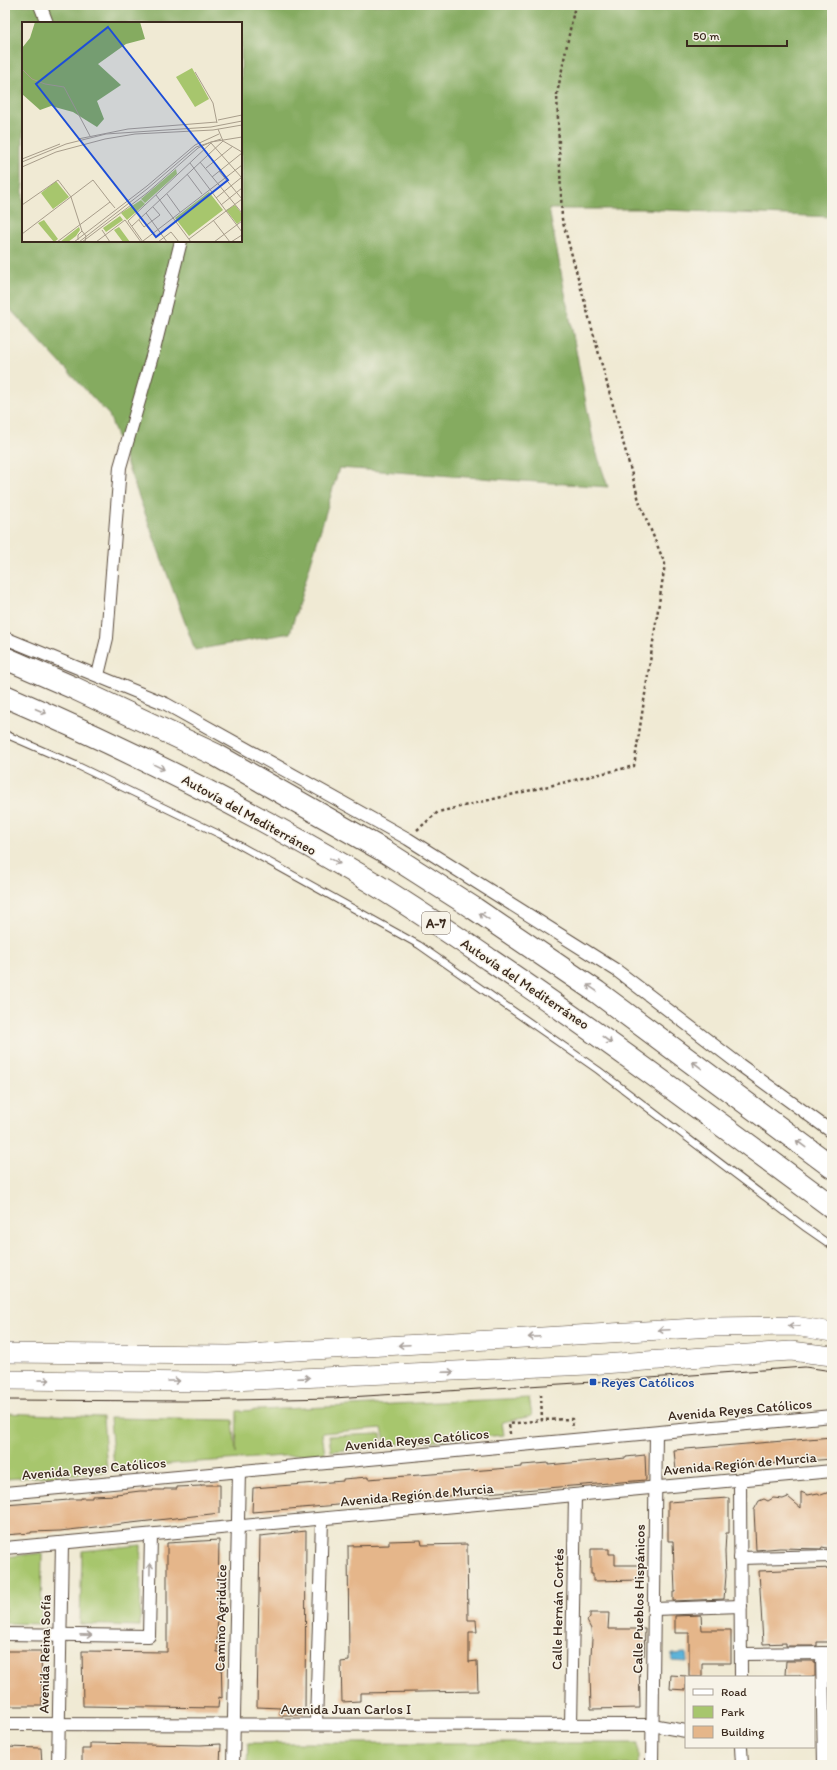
<svg xmlns="http://www.w3.org/2000/svg" width="837" height="1770" viewBox="0 0 837 1770" font-family="Itim,sans-serif">
	<style>
		.green { fill: #a7c66d; stroke: #717846 }
		.forest { fill: #85ab60; stroke: #606a3f; fill-rule: evenodd }
		.water { fill: #5cb3d9; stroke: #4c6e7c }
		.building { fill: #e5b68a }
		.lines { fill: none; stroke-linecap: round; stroke-linejoin: round }
		.lane-casing { stroke: #564739; stroke-width: 8 }
		.street-casing { stroke: #564739; stroke-width: 14 }
		.primary-casing { stroke: #564739; stroke-width: 20 }
		.highway-casing { stroke: #564739; stroke-width: 24 }
		.path { stroke: #564739; stroke-width: 2.5; stroke-dasharray: 3 3; stroke-linecap: butt }
		.lane { stroke: #fff; stroke-width: 6 }
		.street { stroke: #fff; stroke-width: 12 }
		.primary { stroke: #fff; stroke-width: 19 }
		.highway { stroke: #fff; stroke-width: 22 }
		.tram { stroke: #3b2a1e; stroke-width: 1 }
		.oneway { stroke: #a79f9a }
		.transit-dot { fill: #1a4fb4; stroke: #f7f3e8; stroke-width: 1.5 }
		.labels { text-anchor: middle; dominant-baseline: central; stroke-width: 3; stroke-linejoin: round; paint-order: stroke }
		.shield { fill: #f7f3e8; stroke: #73665b; stroke-width: 1 }
		.shield-label { font-size: 13px; font-weight: bold; fill: #3b2a1e }
		.street-label { font-size: 14px; fill: #3b2a1e; stroke: #f7f3e8 }
		.transit-label { font-size: 14px; fill: #164399; stroke: #f7f3e8; text-anchor: start }
		.inset-road { fill: none; stroke: #a89d8b; stroke-width: 1 }
		.view { fill: #1d4ed8; fill-opacity: 0.15; stroke: #1d4ed8; stroke-width: 2 }
		.inset-edge { fill: none; stroke: #3b2a1e; stroke-width: 2 }
	</style>
	<rect width="100%" height="100%" fill="#f7f3e8"/>
	<filter id="ink" filterUnits="userSpaceOnUse"><feTurbulence type="fractalNoise" baseFrequency=".025" numOctaves="2"/><feDisplacementMap in="SourceGraphic" scale="8" xChannelSelector="R" yChannelSelector="G"/><feConvolveMatrix kernelMatrix="1 2 1 2 8 2 1 2 1" color-interpolation-filters="sRGB"/></filter>
	<filter id="wash" filterUnits="userSpaceOnUse"><feTurbulence type="fractalNoise" baseFrequency=".012" numOctaves="4" result="noise"/><feDisplacementMap in="SourceGraphic" scale="16" xChannelSelector="R" yChannelSelector="G"/><feGaussianBlur stdDeviation="0.9" result="paint"/><feColorMatrix in="noise" values="0 0 0 0 0 0 0 0 0 0 0 0 0 0 0 0 0 1.4 0 .05"/><feComposite in="paint" operator="in"/></filter>
	<g filter="url(#wash)">
		<rect width="100%" height="100%" fill="#f0ead4"/>
		<g class="green">
			<polygon points="529,1398 532,1416 502,1422 504,1435 386,1445 382,1428 322,1433 325,1453 114,1468 110,1418 233,1420 236,1454 237,1411"/>
			<polygon points="5,1413 103,1417 107,1472 5,1479"/>
			<polygon points="381,1434 382,1448 331,1451 329,1436"/>
			<polygon points="141,1545 140,1626 80,1624 82,1551"/>
			<polygon points="42,1553 41,1624 5,1623 5,1557"/>
			<polygon points="248,1743 638,1743 638,1765 247,1765"/>
		</g>
		<path class="forest" d="M 5,5 L 832,5 L 832,217 L 642,209 L 549,209 L 594,445 L 608,487 L 339,468 L 290,633 L 195,650 L 109,415 L 9,308 L 5,298 ZM 23,23 L 241,23 L 241,241 L 23,241 Z"/>
		<polygon class="water" points="686,1653 687,1662 672,1661 672,1654"/>
		<g id="blocks">
			<g class="building">
				<polygon points="832,1437 832,1459 676,1471 674,1450"/>
				<polygon points="645,1455 646,1480 252,1512 253,1488 343,1481 343,1479 368,1477 368,1479 522,1467 522,1465 548,1463 548,1465 626,1458 626,1457"/>
				<polygon points="201,1485 220,1485 220,1513 60,1531 31,1532 31,1533 5,1535 5,1505 69,1500 69,1499 81,1499 81,1498 92,1498 92,1496 117,1495 116,1494 140,1491 153,1491 153,1490 164,1490 164,1489 177,1489 177,1487 201,1486"/>
				<polygon points="832,1491 832,1549 822,1547 821,1549 780,1548 756,1550 754,1510 759,1501 764,1499 768,1501 773,1498 783,1499 788,1497 801,1508 801,1492 808,1495 818,1493 821,1495"/>
				<polygon points="729,1498 729,1533 726,1533 725,1552 726,1576 724,1599 673,1601 673,1592 675,1592 673,1541 668,1541 668,1502"/>
				<polygon points="306,1531 305,1715 280,1715 280,1708 257,1707 260,1536"/>
				<polygon points="219,1540 217,1652 221,1652 222,1698 219,1697 218,1708 83,1706 82,1651 167,1652 167,1543"/>
				<polygon points="421,1540 422,1545 467,1544 468,1620 476,1620 477,1632 469,1632 469,1662 477,1661 478,1691 360,1693 360,1701 342,1702 341,1662 349,1661 348,1546 389,1545 389,1541"/>
				<polygon points="591,1549 609,1549 609,1554 615,1554 615,1565 639,1565 641,1580 593,1581 593,1574 591,1574"/>
				<polygon points="832,1568 832,1642 817,1642 817,1646 786,1646 786,1643 763,1644 759,1571"/>
				<polygon points="590,1613 609,1613 608,1629 645,1629 644,1656 639,1655 640,1708 591,1709 590,1672 592,1639 591,1629 587,1621 590,1617"/>
				<polygon points="701,1615 702,1630 731,1630 731,1663 702,1663 702,1677 689,1677 689,1633 675,1633 675,1616"/>
				<polygon points="5,1651 41,1651 42,1706 5,1706"/>
				<polygon points="786,1661 815,1661 815,1677 800,1677 800,1675 785,1675"/>
				<polygon points="671,1675 686,1676 686,1690 670,1689"/>
				<polygon points="90,1743 200,1745 221,1744 220,1765 82,1765 82,1749 90,1749"/>
				<polygon points="5,1747 41,1748 42,1765 5,1765"/>
			</g>
		</g>
	</g>
	<g filter="url(#ink)">
		<use href="#blocks" fill-opacity="0" stroke="#564739" stroke-width="1"/>
		<g class="lines">
			<g class="lane-casing">
				<polyline id="lane" points="5,734 76,765 221,835 419,945 598,1070 806,1228 832,1246"/>
			</g>
			<g class="street-casing">
				<g id="street">
					<polyline points="40,5 47,23"/>
					<polyline points="5,638 166,704 408,839 616,970 740,1065 832,1132"/>
					<polyline points="98,675 107,638 120,467 155,346 181,241"/>
					<polyline points="740,1479 741,1677"/>
					<polyline points="5,1493 832,1416"/>
					<polyline points="5,1548 832,1471"/>
					<polyline points="740,1558 832,1556"/>
					<polyline points="654,1609 741,1606"/>
					<polyline points="5,1634 149,1636 151,1535"/>
					<polyline points="822,1653 824,1765"/>
					<polyline points="741,1654 832,1653"/>
					<polyline points="5,1724 652,1725 686,1731"/>
					<polyline points="316,1724 322,1519"/>
					<polyline points="571,1725 575,1495"/>
					<polyline points="741,1747 742,1765"/>
					<polyline points="58,1765 62,1543"/>
					<polyline points="233,1765 239,1471"/>
					<polyline points="652,1765 656,1433"/>
				</g>
			</g>
			<g class="primary-casing">
				<g id="primary">
					<polyline points="5,1353 229,1355 713,1327 795,1326 832,1332"/>
					<polyline points="5,1380 208,1382 588,1365 791,1351 832,1356"/>
				</g>
			</g>
			<g class="highway-casing">
				<g id="highway">
					<polyline points="5,658 74,688 216,755 386,852 475,909 597,992 832,1167"/>
					<path d="M 5,696 C 128,749 248,809 363,877 C 407,903 449,932 490,960 C 607,1039 719,1123 832,1207"/>
				</g>
			</g>
			<g class="path">
				<polyline points="417,830 438,812 634,766 665,564 640,504 562,219 557,94 575,5"/>
				<polyline points="541,1394 542,1420 572,1419 573,1429"/>
				<polyline points="510,1434 509,1424 542,1420"/>
			</g>
			<use href="#lane" class="lane"/>
			<use href="#street" class="street"/>
			<use href="#primary" class="primary"/>
			<use href="#highway" class="highway"/>
			<polyline class="tram" points="5,1400 185,1401 333,1398 593,1382 805,1367 832,1371"/>
		</g>
		<defs><path id="oneway-shaft" d="M-6 0H5M1.5-3L5.5 0L1.5 3" fill="none" stroke-width="1.6" stroke-linecap="round" stroke-linejoin="round"/></defs>
		<g class="oneway">
			<use href="#oneway-shaft" transform="translate(41 711) rotate(23)"/>
			<use href="#oneway-shaft" transform="translate(159 767) rotate(26)"/>
			<use href="#oneway-shaft" transform="translate(335 861) rotate(29)"/>
			<use href="#oneway-shaft" transform="translate(484 916) rotate(-146)"/>
			<use href="#oneway-shaft" transform="translate(592 988) rotate(-146)"/>
			<use href="#oneway-shaft" transform="translate(607 1040) rotate(37)"/>
			<use href="#oneway-shaft" transform="translate(697 1065) rotate(-143)"/>
			<use href="#oneway-shaft" transform="translate(801 1144) rotate(-143)"/>
			<use href="#oneway-shaft" transform="translate(794 1326) rotate(-177)"/>
			<use href="#oneway-shaft" transform="translate(664 1330) rotate(177)"/>
			<use href="#oneway-shaft" transform="translate(534 1337) rotate(177)"/>
			<use href="#oneway-shaft" transform="translate(404 1345) rotate(177)"/>
			<use href="#oneway-shaft" transform="translate(448 1372) rotate(-2)"/>
			<use href="#oneway-shaft" transform="translate(304 1378) rotate(-2)"/>
			<use href="#oneway-shaft" transform="translate(44 1380)"/>
			<use href="#oneway-shaft" transform="translate(174 1381)"/>
			<use href="#oneway-shaft" transform="translate(150 1569) rotate(-89)"/>
			<use href="#oneway-shaft" transform="translate(86 1635) rotate(1)"/>
		</g>
	</g>
	<rect class="transit-dot" x="589" y="1378" width="8" height="8" rx="2"/>
	<g class="labels">
		<rect class="shield" x="422" y="912" width="28" height="22" rx="3"/>
		<g class="shield-label">
			<text x="436" y="923">A-7</text>
		</g>
		<g class="street-label">
			<text transform="translate(249 815) rotate(29)">Autovía del Mediterráneo</text>
			<text transform="translate(525 984) rotate(34)">Autovía del Mediterráneo</text>
			<text transform="translate(740 1410) rotate(-5)">Avenida Reyes Católicos</text>
			<text transform="translate(417 1440) rotate(-5)">Avenida Reyes Católicos</text>
			<text transform="translate(740 1464) rotate(-5)">Avenida Región de Murcia</text>
			<text transform="translate(94 1469) rotate(-5)">Avenida Reyes Católicos</text>
			<text transform="translate(417 1495) rotate(-5)">Avenida Región de Murcia</text>
			<text transform="translate(639 1599) rotate(-89)">Calle Pueblos Hispánicos</text>
			<text transform="translate(558 1609) rotate(-89)">Calle Hernán Cortés</text>
			<text transform="translate(221 1618) rotate(-89)">Camino Agridulce</text>
			<text transform="translate(45 1654) rotate(-89)">Avenida Reina Sofía</text>
			<text x="346" y="1709">Avenida Juan Carlos I</text>
		</g>
		<g class="transit-label">
			<text x="601" y="1382">Reyes Católicos</text>
		</g>
	</g>
	<g transform="translate(22 22)">
		<rect width="220" height="220" fill="#f0ead4"/>
		<path d="M 170,46 L 187,77 L 173,85 L 154,55 ZM 154,147 L 155,152 L 123,181 L 119,177 ZM 34,159 L 47,175 L 31,187 L 19,171 ZM 187,170 L 201,188 L 167,214 L 153,196 ZM 119,178 L 123,182 L 105,198 L 99,191 ZM 213,183 L 220,192 L 220,198 L 215,202 L 204,188 ZM 98,194 L 101,198 L 84,210 L 81,206 ZM 22,198 L 36,217 L 32,220 L 16,201 ZM 57,205 L 58,208 L 54,214 L 46,220 L 38,220 ZM 97,205 L 108,220 L 101,220 L 92,208 Z" fill="#a7c66d"/>
		<path d="M 13,0 L 118,0 L 123,17 L 104,22 L 76,42 L 99,63 L 75,79 L 82,97 L 75,105 L 51,90 L 29,84 L 18,88 L 0,72 L 0,26 L 8,16 Z" fill="#85ab60"/>
		<path class="inset-road" d="M 0,47 L 10,57 L 23,62 L 42,65 L 68,114M 173,50 L 191,81 L 195,101M 196,98 L 220,93M 196,107 L 201,119 L 220,130M 56,117 L 106,107 L 195,100M 0,137 L 38,122M 0,140 L 44,122 L 84,112 L 189,105 L 220,99M 178,140 L 220,191M 168,141 L 220,210M 0,145 L 34,130 L 83,117 L 113,112 L 191,108 L 220,103M 184,146 L 211,124M 197,149 L 220,177M 165,152 L 180,172M 190,155 L 220,131M 145,172 L 158,190M 134,173 L 169,220M 194,176 L 220,155M 0,183 L 36,158 L 49,175 L 60,209M 199,183 L 220,166M 124,191 L 145,220M 117,198 L 122,205 L 138,193 L 131,185M 191,198 L 208,220M 110,204 L 201,119M 80,208 L 88,220M 0,212 L 71,158 L 88,180M 167,217 L 220,177M 56,218 L 56,213 L 60,209 L 64,214 L 63,220M 121,219 L 220,143M 35,220 L 88,180 L 93,186M 52,220 L 125,164 L 173,123 L 197,112M 57,220 L 125,167 L 174,125 L 199,117M 60,220 L 125,171 L 176,126 L 189,120 L 220,115M 74,220 L 103,198 L 119,220M 121,220 L 106,199 L 189,121 L 220,156M 136,220 L 149,210 L 157,220M 192,220 L 220,199M 209,220 L 220,213"/>
		<path class="view" d="M 86,5 L 206,158 L 134,215 L 14,62 Z"/>
		<rect width="220" height="220" class="inset-edge"/>
	</g>
	<rect width="837" height="1770" fill="none" stroke="#f7f3e8" stroke-width="20"/>
	<rect x="685" y="1676" width="130" height="72" fill="#f7f3e8" stroke="#aca397"/>
	<rect x="693" y="1689" width="20" height="6" fill="#ffffff" stroke="#aca397"/>
	<text x="721" y="1696" font-size="12" fill="#3b2a1e">Road</text>
	<rect x="693" y="1706" width="20" height="12" fill="#a7c66d" stroke="#aca397"/>
	<text x="721" y="1716" font-size="12" fill="#3b2a1e">Park</text>
	<rect x="693" y="1726" width="20" height="12" fill="#e5b68a" stroke="#aca397"/>
	<text x="721" y="1736" font-size="12" fill="#3b2a1e">Building</text>
	<path d="M687 40v6h100v-6" fill="none" stroke="#3b2a1e" stroke-width="2"/>
	<text x="693" y="40" font-size="12" fill="#3b2a1e" stroke="#f7f3e8" stroke-width="3" paint-order="stroke">50 m</text>
</svg>
